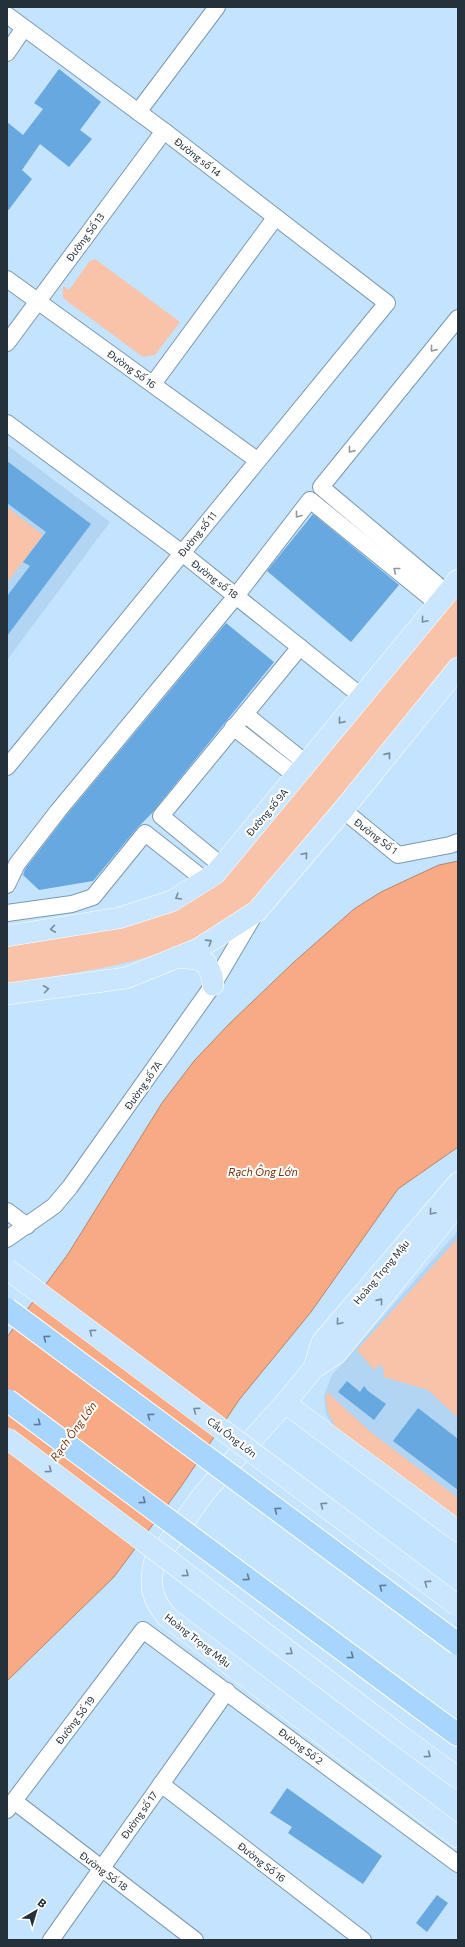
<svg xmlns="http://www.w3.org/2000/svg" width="465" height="1947" viewBox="0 0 465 1947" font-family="Commissioner,sans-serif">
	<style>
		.built { fill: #b2d5f4 }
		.green { fill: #f8c3a9 }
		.water { fill: #f8aa84; stroke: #b8856e }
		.building { fill: #66a8df }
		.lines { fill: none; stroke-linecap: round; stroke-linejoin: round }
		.minor-casing { stroke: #7c99b2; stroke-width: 18 }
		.major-casing { stroke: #fff; stroke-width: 22 }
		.highway-casing { stroke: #fff; stroke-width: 24 }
		.minor { stroke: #fff; stroke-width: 16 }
		.major { stroke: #cae6fe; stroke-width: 21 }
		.highway { stroke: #a7d5fd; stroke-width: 22 }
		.major-bridge-casing { stroke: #fff; stroke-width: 22; stroke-linecap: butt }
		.highway-bridge-casing { stroke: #fff; stroke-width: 24; stroke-linecap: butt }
		.major-bridge { stroke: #cae6fe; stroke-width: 21 }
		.highway-bridge { stroke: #a7d5fd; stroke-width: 22 }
		.oneway { stroke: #92989c }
		.oneway2 { stroke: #778b9c }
		.oneway3 { stroke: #5f7a92 }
		.labels { text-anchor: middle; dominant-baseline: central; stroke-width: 4; stroke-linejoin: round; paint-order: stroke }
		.street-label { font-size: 10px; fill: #24303a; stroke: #fff }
		.water-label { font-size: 11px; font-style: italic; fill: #793408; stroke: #fff }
	</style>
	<rect width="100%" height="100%" fill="#c4e3fe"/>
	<g class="built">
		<polygon points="7,445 110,522 7,660"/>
		<polygon points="458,1231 458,1523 336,1432 326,1414 324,1396 332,1375"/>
	</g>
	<g class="green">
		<polygon points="95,259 180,322 155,355 143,357 63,298 63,286 69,290 89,262"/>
		<polygon points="7,507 43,535 7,583"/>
		<path d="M 458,590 L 458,656 L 251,904 C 221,925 189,943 154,955 C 107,970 56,975 7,984 L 7,943 L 182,904 Z"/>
		<polygon points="458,1238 458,1418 428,1390 384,1377 383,1368 380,1364 374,1370 357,1350"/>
		<path d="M 327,1392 L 373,1434 L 458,1498 L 458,1521 L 337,1430 C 331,1419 323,1405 327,1392 Z"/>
	</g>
	<polygon class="water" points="458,861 458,1147 398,1189 311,1312 239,1400 180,1488 114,1577 7,1681 7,1337 68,1254 162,1103 194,1061 229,1024 294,962 354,909 381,892 415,876 439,865"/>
	<g class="building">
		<polygon points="59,69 101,102 80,130 92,139 69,167 40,144 22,170 32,179 7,212 7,122 23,135 43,109 34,103"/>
		<polygon points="7,461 91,524 7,636 7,596 30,566 23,562 46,532 7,503"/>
		<polygon points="313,514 399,585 351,642 267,571"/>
		<polygon points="226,623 274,662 152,813 138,827 93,881 39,890 23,875 25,869 65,817"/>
		<polygon points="347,1381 360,1392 364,1386 368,1391 386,1404 374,1420 338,1392"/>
		<polygon points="418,1408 458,1439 458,1490 393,1441"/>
		<polygon points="287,1788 382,1856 363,1884 288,1833 292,1827 270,1813"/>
		<polygon points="437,1895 448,1903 427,1932 416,1923"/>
	</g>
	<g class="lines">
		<g class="minor-casing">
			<g id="minor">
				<polyline points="7,15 164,131 387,303 7,767"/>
				<polyline points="7,53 24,28"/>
				<polyline points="138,112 217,7"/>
				<polyline points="7,279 257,460"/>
				<polyline points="7,343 164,131"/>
				<polyline points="153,384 275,218"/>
				<polyline points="7,423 182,553 361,696"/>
				<polyline points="447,593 321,487 458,318"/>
				<polyline points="300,647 245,714 307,764"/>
				<polyline points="233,727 296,776"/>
				<polyline points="343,810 398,855 450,845 458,842"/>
				<polyline points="222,866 161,816 245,714"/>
				<polyline points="7,885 17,864 58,811 236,596 310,500 437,603"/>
				<polyline points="7,913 72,904 93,897 145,833 206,881"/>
				<polyline points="7,1211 27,1226"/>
				<polyline points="7,1239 54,1206 70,1187 213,985 256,912"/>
				<polyline points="161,1784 363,1940"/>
				<polyline points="14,1801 195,1940"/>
				<polyline points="7,1810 143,1630 458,1864"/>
				<polyline points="51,1940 227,1691"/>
			</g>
		</g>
		<g class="major-casing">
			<g id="major">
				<polyline points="7,936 119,918 172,901 215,874 458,580"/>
				<polyline points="178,957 196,959 206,963 212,976 213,985"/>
				<polyline points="7,994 126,978 198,949 257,911 343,810 458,668"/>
				<path d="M 458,1204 L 337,1353 L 314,1368 L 285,1403 L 205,1492 L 154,1563 C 149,1586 152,1599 167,1617 L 458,1837"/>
				<polyline points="314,1368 322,1342 458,1183"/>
				<polyline points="285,1403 458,1531"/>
				<polyline points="397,1733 458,1778"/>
			</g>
		</g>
		<g class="highway-casing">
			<polyline id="highway" points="417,1705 458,1735"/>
		</g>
		<use href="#minor" class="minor"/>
		<use href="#major" class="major"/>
		<use href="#highway" class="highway"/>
		<g class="major-bridge-casing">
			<g id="major-bridge">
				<polyline points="7,1269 458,1606"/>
				<polyline points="7,1438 397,1733"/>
			</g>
		</g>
		<g class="highway-bridge-casing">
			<g id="highway-bridge">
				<polyline points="7,1309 458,1644"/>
				<polyline points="7,1400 417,1705"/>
			</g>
		</g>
		<use href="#major-bridge" class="major-bridge"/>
		<use href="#highway-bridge" class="highway-bridge"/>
	</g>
	<defs><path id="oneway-chevron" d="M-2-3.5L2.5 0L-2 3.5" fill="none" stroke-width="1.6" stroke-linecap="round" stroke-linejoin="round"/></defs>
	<g class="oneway">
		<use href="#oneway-chevron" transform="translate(433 349) rotate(129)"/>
		<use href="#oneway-chevron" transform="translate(351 450) rotate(129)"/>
		<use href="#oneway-chevron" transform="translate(298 515) rotate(128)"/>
		<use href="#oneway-chevron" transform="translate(396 570) rotate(-141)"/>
	</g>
	<g class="oneway2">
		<use href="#oneway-chevron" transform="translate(424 620) rotate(130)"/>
		<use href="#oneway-chevron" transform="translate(341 721) rotate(129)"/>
		<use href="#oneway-chevron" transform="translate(388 755) rotate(-51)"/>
		<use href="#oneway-chevron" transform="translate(305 855) rotate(-49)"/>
		<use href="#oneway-chevron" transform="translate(178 897) rotate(149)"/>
		<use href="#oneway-chevron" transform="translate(53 929) rotate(172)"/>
		<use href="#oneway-chevron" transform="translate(209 942) rotate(-33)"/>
		<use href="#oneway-chevron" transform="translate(46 989) rotate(-8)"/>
		<use href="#oneway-chevron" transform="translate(432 1212) rotate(130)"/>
		<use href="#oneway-chevron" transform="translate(380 1301) rotate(-51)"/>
		<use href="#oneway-chevron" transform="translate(339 1322) rotate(130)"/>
		<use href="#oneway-chevron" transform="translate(92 1332) rotate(-143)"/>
		<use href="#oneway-chevron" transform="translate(196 1410) rotate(-143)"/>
		<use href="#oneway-chevron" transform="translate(49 1470) rotate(37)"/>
		<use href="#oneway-chevron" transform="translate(323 1505) rotate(-143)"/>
		<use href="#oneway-chevron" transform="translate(186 1574) rotate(37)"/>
		<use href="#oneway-chevron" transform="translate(427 1583) rotate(-143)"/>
		<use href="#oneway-chevron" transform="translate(290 1652) rotate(37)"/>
		<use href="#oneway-chevron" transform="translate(428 1755) rotate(37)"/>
	</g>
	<g class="oneway3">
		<use href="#oneway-chevron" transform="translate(46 1338) rotate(-143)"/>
		<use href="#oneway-chevron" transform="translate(150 1416) rotate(-143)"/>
		<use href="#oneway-chevron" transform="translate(38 1423) rotate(37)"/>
		<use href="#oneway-chevron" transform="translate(143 1501) rotate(37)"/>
		<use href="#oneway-chevron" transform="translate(277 1510) rotate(-143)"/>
		<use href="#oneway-chevron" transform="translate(247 1578) rotate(37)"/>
		<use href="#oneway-chevron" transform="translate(382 1587) rotate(-143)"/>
		<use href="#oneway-chevron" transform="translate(351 1656) rotate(37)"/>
	</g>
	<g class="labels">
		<g class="street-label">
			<text transform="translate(198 157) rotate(38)">Đường số 14</text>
			<text transform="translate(85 237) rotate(-54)">Đường Số 13</text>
			<text transform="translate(132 369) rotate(36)">Đường Số 16</text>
			<text transform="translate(197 534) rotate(-51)">Đường số 11</text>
			<text transform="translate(215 579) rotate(38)">Đường số 18</text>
			<text transform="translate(267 812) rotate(-50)">Đường số 9A</text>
			<text transform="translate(376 836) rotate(37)">Đường Số 1</text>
			<text transform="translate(143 1085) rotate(-55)">Đường số 7A</text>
			<text transform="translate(381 1272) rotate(-50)">Hoàng Trọng Mậu</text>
			<text transform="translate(232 1437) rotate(37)">Cầu Ông Lớn</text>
			<text transform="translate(198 1640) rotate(38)">Hoàng Trọng Mậu</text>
			<text transform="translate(75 1720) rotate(-53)">Đường Số 19</text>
			<text transform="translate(301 1746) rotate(37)">Đường Số 2</text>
			<text transform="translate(139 1815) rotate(-55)">Đường số 17</text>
			<text transform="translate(262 1862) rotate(38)">Đường Số 16</text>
			<text transform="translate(104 1871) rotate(37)">Đường Số 18</text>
		</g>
		<g class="water-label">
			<text x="263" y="1171">Rạch Ông Lớn</text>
			<text transform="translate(73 1431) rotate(-54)">Rạch Ông Lớn</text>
		</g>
	</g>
	<rect width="465" height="1947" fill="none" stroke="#24303a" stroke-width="16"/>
	<g transform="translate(36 1911) rotate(38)" stroke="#ffffff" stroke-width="3" paint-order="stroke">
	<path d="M0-3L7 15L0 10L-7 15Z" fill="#24303a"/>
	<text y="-6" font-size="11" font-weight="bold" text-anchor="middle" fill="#24303a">B</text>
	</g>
</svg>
